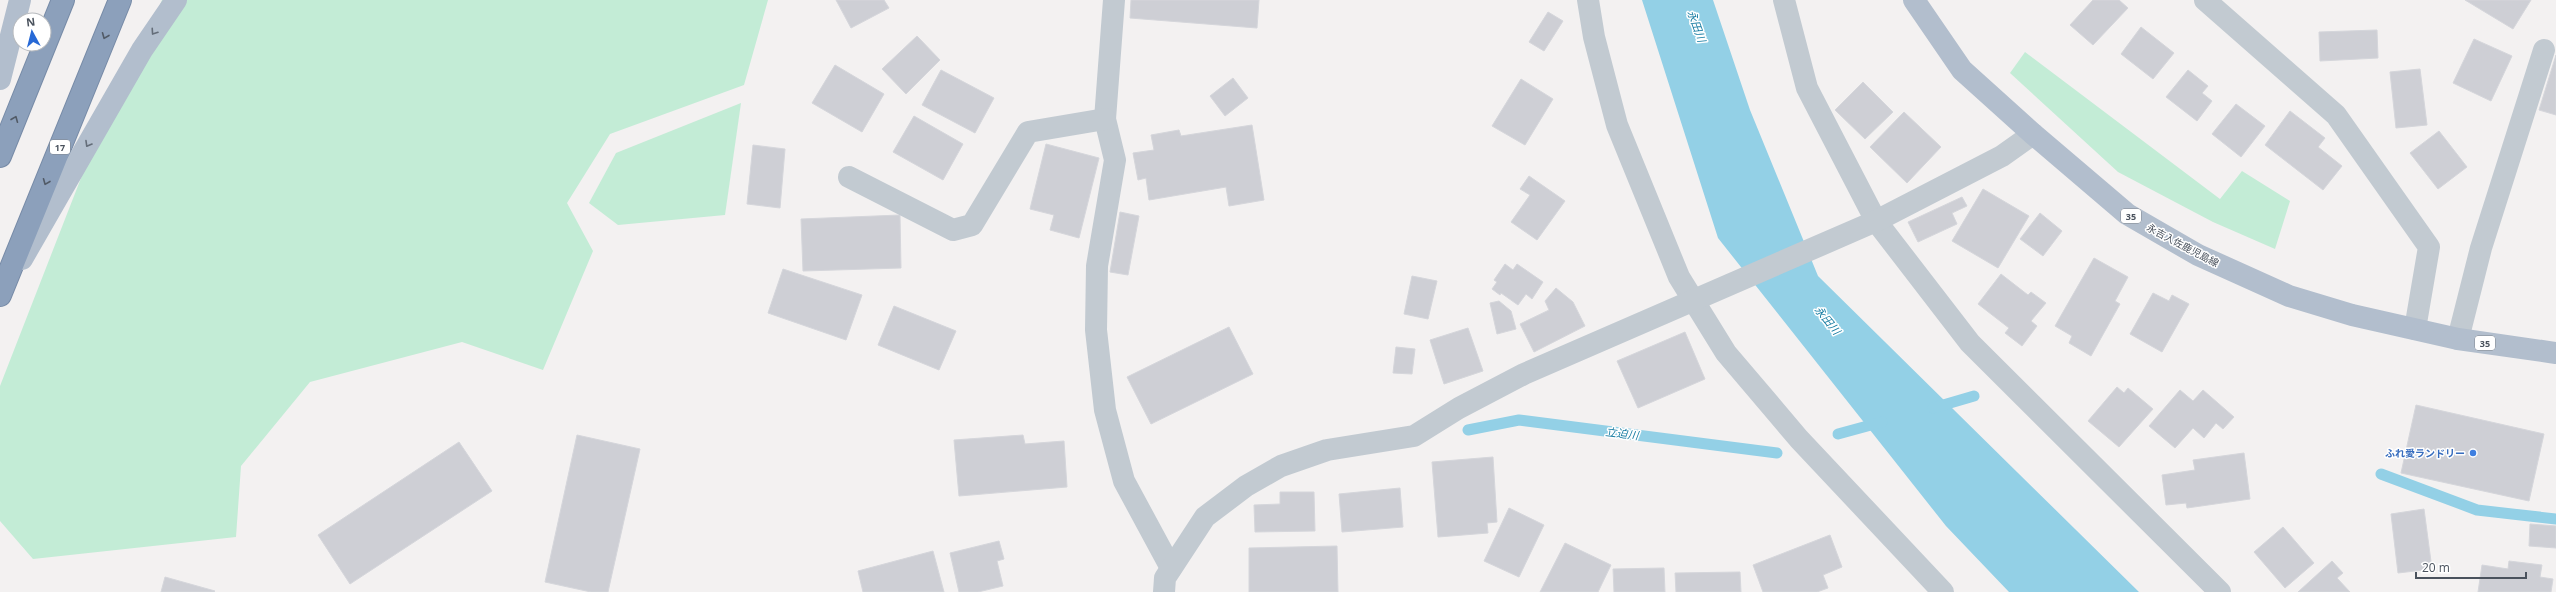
<svg xmlns="http://www.w3.org/2000/svg" width="2556" height="592" viewBox="0 0 2556 592" font-family="'Open Sans','Noto Sans JP',sans-serif">
	<style>
		.green { fill: #c3ecd6 }
		.water { fill: #93d0e6 }
		.lines { fill: none; stroke-linecap: round; stroke-linejoin: round }
		.stream { stroke: #93d0e6; stroke-width: 11 }
		.building { fill: #cecfd5; stroke: #d5d6db }
		.highway-casing { stroke: #778ba7; stroke-width: 24 }
		.minor { stroke: #c2cad1; stroke-width: 22 }
		.major { stroke: #b2becd; stroke-width: 22 }
		.highway { stroke: #8ca0bb; stroke-width: 22 }
		.oneway { stroke: #646d79 }
		.oneway2 { stroke: #515a66 }
		.shop-dot { fill: #3f7fe0; stroke: #fff; stroke-width: 1.5 }
		.labels { text-anchor: middle; dominant-baseline: central; stroke-width: 3; stroke-linejoin: round; paint-order: stroke }
		.shield { fill: #fff; stroke: #80868e; stroke-width: 1 }
		.shield-label { font-size: 9px; font-weight: bold; fill: #4a525d }
		.street-label { font-size: 10px; fill: #4a525d; stroke: #fff }
		.shop-label { font-size: 10px; font-weight: bold; fill: #366cbe; stroke: #fff; text-anchor: end }
		.water-label { font-size: 11px; font-style: italic; fill: #177ca2; stroke: #fff }
	</style>
	<rect width="100%" height="100%" fill="#f3f1f1"/>
	<g class="green">
		<polygon points="162,0 768,0 744,85 610,134 567,203 593,251 543,370 462,342 310,382 241,466 236,537 33,559 0,521 0,386 104,119 142,50"/>
		<polygon points="2025,52 2220,199 2242,171 2290,201 2275,249 2213,222 2118,172 2010,73"/>
		<polygon points="741,103 725,215 618,225 589,203 616,153"/>
	</g>
	<polygon class="water" points="1642,0 1713,0 1750,110 1818,276 2139,592 2009,592 1946,526 1718,238"/>
	<g class="lines">
		<g class="stream">
			<polyline points="1933,408 1974,396"/>
			<polyline points="1468,430 1519,420 1777,453"/>
			<polyline points="1838,434 1882,422"/>
			<polyline points="2381,474 2477,510 2556,519"/>
		</g>
	</g>
	<g class="building">
		<polygon points="836,0 884,0 889,8 851,28"/>
		<polygon points="1131,0 1259,0 1257,28 1130,18"/>
		<polygon points="2093,0 2119,0 2128,8 2093,45 2070,25"/>
		<polygon points="2465,0 2531,0 2513,29"/>
		<polygon points="1548,12 1563,21 1544,51 1529,42"/>
		<polygon points="2141,27 2174,53 2153,79 2121,54"/>
		<polygon points="2377,30 2378,58 2320,61 2319,32"/>
		<polygon points="917,36 940,60 906,94 882,69"/>
		<polygon points="2474,39 2512,56 2491,101 2453,83"/>
		<polygon points="2556,55 2556,115 2539,110"/>
		<polygon points="835,65 884,94 862,132 812,103"/>
		<polygon points="2420,69 2427,125 2396,128 2390,72"/>
		<polygon points="941,70 994,98 975,133 922,105"/>
		<polygon points="2188,70 2208,86 2202,93 2212,101 2197,121 2166,97"/>
		<polygon points="1233,78 1248,98 1225,116 1210,96"/>
		<polygon points="1521,79 1553,99 1525,145 1492,126"/>
		<polygon points="1863,82 1893,112 1865,139 1835,110"/>
		<polygon points="2236,104 2265,126 2241,157 2212,134"/>
		<polygon points="2290,111 2325,138 2318,147 2342,166 2323,190 2265,145"/>
		<polygon points="1904,112 1941,147 1907,183 1870,147"/>
		<polygon points="914,116 963,144 943,180 893,152"/>
		<polygon points="1252,125 1264,200 1229,206 1226,187 1149,200 1146,178 1138,180 1133,153 1154,150 1151,135 1179,130 1181,136"/>
		<polygon points="2439,131 2467,167 2438,189 2410,153"/>
		<polygon points="1046,144 1099,158 1079,238 1050,230 1054,215 1030,209"/>
		<polygon points="753,145 785,149 780,208 747,204"/>
		<polygon points="1529,176 1565,201 1537,240 1511,222 1530,195 1520,189"/>
		<polygon points="1983,189 2029,216 1998,268 1952,241"/>
		<polygon points="1962,197 1967,206 1952,213 1957,224 1918,242 1908,222"/>
		<polygon points="1120,212 1139,216 1128,275 1110,272"/>
		<polygon points="2040,213 2062,231 2043,256 2020,239"/>
		<polygon points="900,215 901,268 803,271 801,219"/>
		<polygon points="2094,258 2128,277 2115,301 2120,304 2091,356 2069,343 2072,336 2055,326"/>
		<polygon points="1505,264 1513,270 1517,264 1543,282 1532,299 1526,294 1518,305 1501,293 1500,295 1492,289 1497,282 1494,280"/>
		<polygon points="783,269 862,295 846,340 768,313"/>
		<polygon points="2001,274 2028,295 2031,292 2046,303 2031,321 2037,326 2022,346 2005,333 2009,328 1978,304"/>
		<polygon points="1412,276 1437,281 1428,319 1404,314"/>
		<polygon points="1556,288 1573,302 1585,326 1534,352 1520,324 1549,310 1545,301"/>
		<polygon points="2153,293 2169,301 2172,295 2189,304 2162,352 2130,334"/>
		<polygon points="1499,301 1511,311 1516,329 1497,334 1490,303"/>
		<polygon points="894,306 956,331 939,370 878,345"/>
		<polygon points="1229,327 1253,374 1151,424 1127,377"/>
		<polygon points="1468,328 1483,371 1444,384 1430,340"/>
		<polygon points="1685,332 1705,379 1638,408 1617,361"/>
		<polygon points="1396,347 1415,349 1412,374 1393,373"/>
		<polygon points="2117,387 2124,393 2128,388 2153,409 2119,447 2088,421"/>
		<polygon points="2180,390 2193,401 2203,390 2234,417 2223,429 2216,423 2204,438 2193,428 2175,448 2149,426"/>
		<polygon points="2416,405 2544,434 2529,501 2401,473"/>
		<polygon points="577,435 640,449 608,592 591,592 545,582"/>
		<polygon points="1023,435 1025,444 1064,441 1067,487 959,496 954,440"/>
		<polygon points="459,442 492,491 350,584 318,535"/>
		<polygon points="2244,453 2250,499 2187,508 2186,503 2166,505 2162,475 2195,470 2193,460"/>
		<polygon points="1493,457 1497,522 1487,523 1488,533 1438,537 1432,462"/>
		<polygon points="1400,488 1403,527 1342,532 1339,494"/>
		<polygon points="1280,492 1314,492 1315,531 1255,532 1254,505 1280,504"/>
		<polygon points="1509,508 1544,525 1519,577 1484,561"/>
		<polygon points="2424,509 2432,569 2398,573 2391,514"/>
		<polygon points="2530,524 2556,526 2556,548 2529,546"/>
		<polygon points="2283,527 2314,563 2285,588 2254,552"/>
		<polygon points="1830,535 1842,567 1823,575 1828,588 1817,592 1763,592 1753,565"/>
		<polygon points="999,541 1004,559 997,561 1003,586 978,592 959,592 950,553"/>
		<polygon points="1565,543 1611,565 1598,592 1540,592"/>
		<polygon points="1337,546 1338,592 1249,592 1249,548"/>
		<polygon points="933,551 944,592 863,592 858,571"/>
		<polygon points="2332,561 2343,573 2337,578 2350,592 2298,592"/>
		<polygon points="2509,561 2542,565 2540,577 2553,579 2551,592 2478,592 2482,565 2508,569"/>
		<polygon points="1664,568 1665,592 1614,592 1613,569"/>
		<polygon points="1740,572 1741,592 1676,592 1675,573"/>
		<polygon points="165,577 215,591 214,592 161,592"/>
	</g>
	<g class="lines">
		<g class="highway-casing">
			<g id="highway">
				<polyline points="0,156 63,0"/>
				<polyline points="0,295 120,0"/>
			</g>
		</g>
		<g class="minor">
			<polyline points="1114,0 1105,119 1115,160 1097,266 1096,330 1105,410 1124,481 1171,568"/>
			<polyline points="1588,0 1594,37 1617,125 1679,277 1726,353 1799,439 1943,592"/>
			<polyline points="1784,0 1807,88 1876,221 1970,343 2220,592"/>
			<polyline points="2205,0 2336,115 2429,247 2415,329"/>
			<polyline points="849,177 953,230 972,225 1028,132 1105,119"/>
			<polyline points="2458,339 2481,248 2544,50"/>
			<polyline points="1164,592 1165,578 1205,517 1246,486 1281,466 1327,450 1414,436 1459,408 1524,374 1876,221 2002,156 2033,134"/>
		</g>
		<g class="major">
			<polyline points="1914,0 1962,70 2033,134 2127,214 2198,255 2289,296 2352,315 2458,339 2556,353"/>
			<polyline points="0,79 20,0"/>
			<polyline points="22,259 142,50 176,0"/>
		</g>
		<use href="#highway" class="highway"/>
	</g>
	<defs><path id="oneway-chevron" d="M-2-3.5L2.5 0L-2 3.5" fill="none" stroke-width="1.6" stroke-linecap="round" stroke-linejoin="round"/></defs>
	<g class="oneway">
		<use href="#oneway-chevron" transform="translate(154 32) rotate(124)"/>
		<use href="#oneway-chevron" transform="translate(88 144) rotate(120)"/>
	</g>
	<g class="oneway2">
		<use href="#oneway-chevron" transform="translate(105 36) rotate(112)"/>
		<use href="#oneway-chevron" transform="translate(15 119) rotate(-68)"/>
		<use href="#oneway-chevron" transform="translate(46 182) rotate(112)"/>
	</g>
	<circle class="shop-dot" cx="2473" cy="453" r="4"/>
	<g class="labels">
		<g class="shield">
			<rect x="50" y="140" width="20" height="14" rx="3"/>
			<rect x="2121" y="209" width="20" height="14" rx="3"/>
			<rect x="2475" y="336" width="20" height="14" rx="3"/>
		</g>
		<g class="shield-label">
			<text x="60" y="147">17</text>
			<text x="2131" y="216">35</text>
			<text x="2485" y="343">35</text>
		</g>
		<g class="street-label">
			<text transform="translate(2183 245) rotate(28)">永吉入佐鹿児島線</text>
		</g>
		<g class="shop-label">
			<text x="2465" y="453">ふれ愛ランドリー</text>
		</g>
		<g class="water-label">
			<text transform="translate(1697 26) rotate(70)">永田川</text>
			<text transform="translate(1828 320) rotate(51)">永田川</text>
			<text transform="translate(1622 433) rotate(7)">立迫川</text>
		</g>
	</g>
	<g transform="translate(32 32) rotate(353)"><circle r="19" fill="#ffffff" stroke="#b7babe"/>
	<path d="M0-3L7 15L0 10L-7 15Z" fill="#2769d6"/>
	<text y="-6" font-size="11" font-weight="bold" text-anchor="middle" fill="#4a525d">N</text>
	</g>
	<path d="M2416 572v6h110v-6" fill="none" stroke="#4a525d" stroke-width="2"/>
	<text x="2422" y="572" font-size="12" fill="#4a525d" stroke="#ffffff" stroke-width="3" paint-order="stroke">20 m</text>
</svg>
